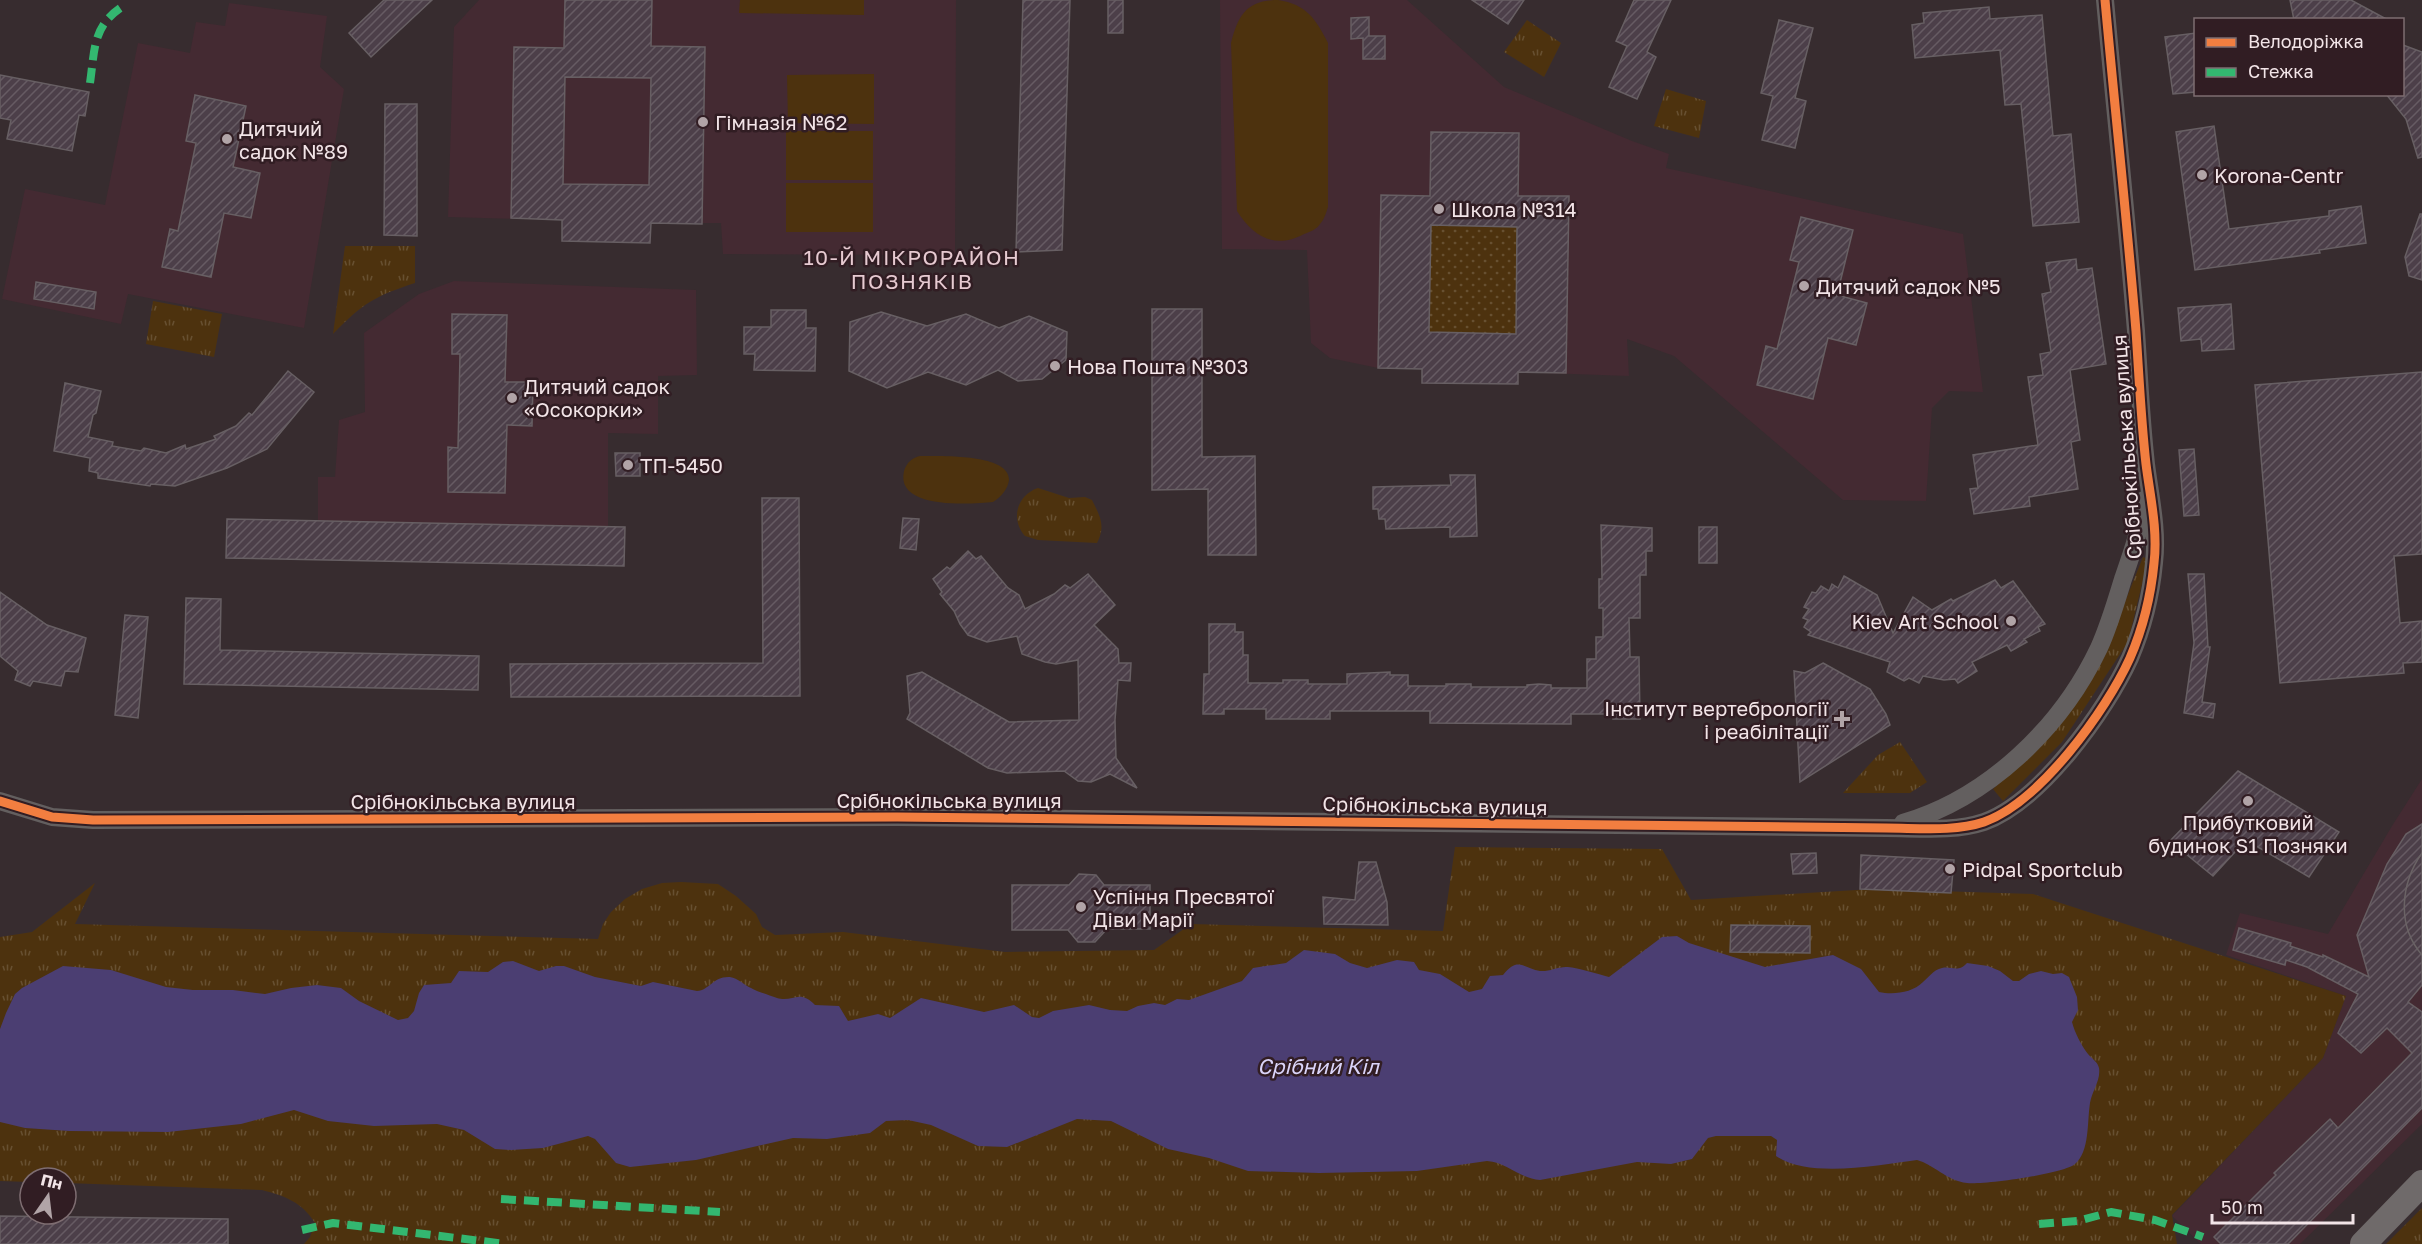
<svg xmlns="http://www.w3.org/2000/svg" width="2422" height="1244" viewBox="0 0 2422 1244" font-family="'Golos Text',sans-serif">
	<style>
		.built { fill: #442a32 }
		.grass { fill: url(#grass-tufts) }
		.garden { fill: url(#garden-dots) }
		.pitch { fill: #4d320e }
		.water { fill: #4b3e72 }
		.building { fill: url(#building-hatch); stroke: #675f63; stroke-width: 1.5; fill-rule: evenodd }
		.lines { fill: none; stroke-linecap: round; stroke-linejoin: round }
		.minor { stroke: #635f5f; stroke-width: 18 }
		.secondary { stroke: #6f6a6a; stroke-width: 26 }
		.tram { stroke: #6a6365; stroke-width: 1.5 }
		.quiet { stroke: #33b770; stroke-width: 8; stroke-dasharray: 15 8; stroke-linecap: butt }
		.cycleway-casing { stroke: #311d23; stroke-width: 13 }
		.cycleway { stroke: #f27e40; stroke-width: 9 }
		.poi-dot { fill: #b1a4a7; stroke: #311d23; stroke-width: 2 }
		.labels { text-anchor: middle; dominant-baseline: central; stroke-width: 5; stroke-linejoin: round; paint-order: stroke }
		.poi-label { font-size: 20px; fill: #f2e4e7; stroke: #311d23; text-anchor: start }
		.street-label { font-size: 20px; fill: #f2e4e7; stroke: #311d23 }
		.neighbourhood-label { font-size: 21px; letter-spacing: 1.5px; fill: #e6cad1; stroke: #311d23 }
		.water-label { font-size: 21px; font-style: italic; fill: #dad4f9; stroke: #311d23 }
	</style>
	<defs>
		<pattern id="grass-tufts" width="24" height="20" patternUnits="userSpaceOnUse" patternTransform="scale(1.5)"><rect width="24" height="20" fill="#4d320e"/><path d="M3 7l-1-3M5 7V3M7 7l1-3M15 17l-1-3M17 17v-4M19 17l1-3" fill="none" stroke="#675031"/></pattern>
		<pattern id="garden-dots" width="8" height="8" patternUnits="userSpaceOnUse" patternTransform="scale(1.5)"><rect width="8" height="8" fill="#4d320e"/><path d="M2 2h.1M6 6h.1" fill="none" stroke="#675031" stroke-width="1.8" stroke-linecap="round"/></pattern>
		<pattern id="building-hatch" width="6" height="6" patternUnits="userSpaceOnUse" patternTransform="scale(1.5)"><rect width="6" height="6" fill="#4c3f49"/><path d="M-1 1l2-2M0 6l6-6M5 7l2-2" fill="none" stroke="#665b63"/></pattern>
	</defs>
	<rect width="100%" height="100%" fill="#372c2f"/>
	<g class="built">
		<polygon points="479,0 956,0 955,255 723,254 721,223 651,223 650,241 562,241 562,220 448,217 454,27"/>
		<polygon points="1220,0 1407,0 1504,87 1632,141 1669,154 1666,168 1963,234 1983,392 1949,391 1932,408 1926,501 1843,500 1674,356 1627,339 1629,376 1519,372 1518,384 1422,383 1422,369 1378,368 1330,358 1311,343 1307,250 1222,249"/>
		<polygon points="229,3 327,16 320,67 344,89 304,328 128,294 121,324 2,299 25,189 105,205 138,43 190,53 196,22 225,26"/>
		<polygon points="454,281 696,290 697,375 658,376 658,434 608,433 608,527 318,521 318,477 335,477 339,420 365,412 364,333 419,294"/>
		<polygon points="2422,779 2422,1124 2300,1244 2201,1244 2172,1216 2323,1058 2346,996 2226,955 2240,913 2328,934 2392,826"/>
	</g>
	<g class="grass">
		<polygon points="1527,20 1561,43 1544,77 1504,52"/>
		<polygon points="1666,89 1706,101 1699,138 1654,126"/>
		<path d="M 345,246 L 415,246 L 415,283 C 375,296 363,303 333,334 Z"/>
		<polygon points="153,301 222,314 214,357 146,344"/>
		<path d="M 1038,488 L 1069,498 L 1085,497 L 1092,500 C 1100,516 1106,526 1097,543 L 1038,540 L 1025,536 C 1010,519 1017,495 1038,488 Z"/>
		<polygon points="2143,557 2148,559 2128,642 2062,742 2003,801 1993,789 2005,778 2112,634"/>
		<polygon points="1900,742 1927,782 1910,793 1843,793 1878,755"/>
		<path d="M 1455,847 L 1662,849 L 1691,900 L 1873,889 L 2033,894 L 2346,996 L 2323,1058 L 2172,1215 L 2177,1244 L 304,1244 L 310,1237 L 315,1223 C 302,1202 285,1196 262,1190 L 66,1183 L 66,1178 L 30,1178 L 30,1182 L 0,1181 L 0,937 L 32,932 L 95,883 L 75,924 L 598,939 L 603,924 L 611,912 L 625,899 L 642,889 L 662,883 L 681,882 L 718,884 L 736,896 L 756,914 L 762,927 L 775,935 L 843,932 L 1005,952 L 1154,950 L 1191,924 L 1443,931 Z"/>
		<polygon points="2422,1208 2422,1244 2386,1244"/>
	</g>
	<polygon class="garden" points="1431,225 1517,227 1516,334 1429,332"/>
	<g class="pitch">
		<polygon points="740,0 864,0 864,15 739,13"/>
		<path d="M 1278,0 C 1306,4 1316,19 1328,43 L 1328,207 C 1326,213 1324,220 1320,224 C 1317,229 1310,232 1304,234 C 1274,250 1253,236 1237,211 L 1231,43 C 1238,16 1246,0 1278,0 Z"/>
		<polygon points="874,74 874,124 788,123 787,75"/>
		<rect x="786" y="131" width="87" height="49"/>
		<polygon points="873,183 873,232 786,232 786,183"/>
		<path d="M 920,456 C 938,456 1010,453 1009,480 C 1008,489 1001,497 993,502 C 971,504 895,510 904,471 C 907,462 912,458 920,456 Z"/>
	</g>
	<path class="water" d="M 1677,936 L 1689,943 L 1765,967 L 1833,955 L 1861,969 L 1879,992 C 1893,995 1912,993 1923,982 C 1929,977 1933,970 1942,968 C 1952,966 1958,973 1967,963 L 1988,966 L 2000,971 L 2013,981 L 2019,981 L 2029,974 L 2041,971 L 2053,974 L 2062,973 L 2069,977 L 2077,997 L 2078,1010 L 2072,1022 C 2075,1033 2081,1045 2088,1054 C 2092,1059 2098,1062 2099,1068 C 2101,1080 2092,1091 2090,1103 C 2087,1122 2090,1151 2075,1164 C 2063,1174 1983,1185 1967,1183 C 1947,1181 1933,1164 1917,1160 C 1879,1165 1809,1179 1776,1156 L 1777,1140 L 1771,1136 L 1716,1136 L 1708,1138 L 1692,1159 L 1671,1164 L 1637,1162 L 1540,1180 C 1520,1179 1507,1162 1487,1161 L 1417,1171 L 1319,1173 L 1248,1171 L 1209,1158 L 1168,1149 L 1111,1121 L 1077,1119 L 1007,1147 L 978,1146 L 931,1125 L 908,1120 L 886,1121 L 870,1133 L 827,1139 L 793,1138 L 696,1160 L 630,1167 L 616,1163 L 595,1139 L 588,1136 L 543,1148 L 511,1150 L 495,1149 L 464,1130 L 437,1124 L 374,1126 L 328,1121 L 294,1110 L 241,1124 L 168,1132 L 69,1131 L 25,1128 L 0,1122 L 0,1029 L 6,1013 L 15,994 L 22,988 L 63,966 L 111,970 L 166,987 L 193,990 L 233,990 L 265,994 L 291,988 L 317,985 L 341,988 L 359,1001 L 398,1020 L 408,1018 L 414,1011 L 419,993 L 424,985 L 451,983 L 459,971 L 488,972 L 503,962 L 513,961 L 539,971 L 556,966 L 564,966 L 595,977 L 641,986 L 653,982 L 697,991 C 710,990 713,976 730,977 C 738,978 744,985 751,988 C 758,992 769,995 777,998 C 793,1003 799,988 815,1005 L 839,1006 L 848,1021 L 878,1014 L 890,1018 L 921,998 L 984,1012 L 1014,1005 L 1032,1017 L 1039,1018 L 1053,1011 L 1089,1005 L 1110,1010 L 1127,1011 L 1138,1006 L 1154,1003 L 1165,1005 L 1177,999 L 1189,1000 L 1242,981 L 1253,968 L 1286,963 L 1304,950 L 1335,954 L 1350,963 L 1367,968 L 1397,960 L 1414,962 L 1419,970 L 1440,974 L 1469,992 L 1482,989 L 1490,976 L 1503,975 C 1518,956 1523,968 1540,971 C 1549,972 1559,966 1568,967 C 1578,968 1598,974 1609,977 L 1662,937 Z"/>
	<g class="building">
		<polygon points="384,0 432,0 371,57 349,33"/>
		<path d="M 565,0 L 652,0 L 651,46 L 705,47 L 702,224 L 651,223 L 650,243 L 562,241 L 562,220 L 511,218 L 514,47 L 564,48 ZM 565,77 L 651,78 L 649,185 L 563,184 Z"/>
		<polygon points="1023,0 1070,0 1062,250 1016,252"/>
		<rect x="1108" y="0" width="15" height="33"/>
		<polygon points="1472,0 1524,0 1508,24"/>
		<polygon points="1634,0 1671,0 1647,52 1656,57 1637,99 1609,87 1627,46 1616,41"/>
		<polygon points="2290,0 2351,0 2388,20 2294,20"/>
		<polygon points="1989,7 1990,19 2042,15 2053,136 2071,134 2079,222 2033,226 2021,104 2005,105 2000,50 1915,58 1912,25 1924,23 1923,13"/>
		<polygon points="1369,17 1369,36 1385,36 1385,59 1363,59 1363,38 1351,39 1351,18"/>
		<polygon points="1779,20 1813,28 1795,98 1806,101 1795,148 1762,140 1773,96 1761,93"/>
		<polygon points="2196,33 2196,92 2173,94 2165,37"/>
		<polygon points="2403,45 2422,52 2422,157 2418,158 2406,119 2386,94 2403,94"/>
		<polygon points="0,75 89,92 85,116 79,115 72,151 7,139 11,120 0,118"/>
		<polygon points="195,95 246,106 233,167 260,173 251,218 224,213 211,277 162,267 170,229 178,231 196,143 186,141"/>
		<polygon points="385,104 417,104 417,236 384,235"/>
		<polygon points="2214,126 2229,229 2329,216 2329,211 2361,206 2366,243 2319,250 2320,253 2195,270 2176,132"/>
		<path d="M 1431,132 L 1519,133 L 1518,196 L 1569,196 L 1566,373 L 1518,372 L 1518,384 L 1422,383 L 1422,369 L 1378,368 L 1381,195 L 1430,196 ZM 1431,225 L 1517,227 L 1516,334 L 1429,332 Z"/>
		<polygon points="2420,214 2422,214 2422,280 2409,276 2405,257"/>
		<polygon points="1801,217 1853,230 1837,295 1867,303 1856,345 1828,338 1813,399 1757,385 1766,346 1777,349 1799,262 1790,260"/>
		<polygon points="2076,259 2077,270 2092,268 2106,364 2070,370 2080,440 2071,442 2078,489 2029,497 2030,506 1974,514 1970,489 1978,488 1973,455 2038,445 2028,377 2043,375 2040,354 2051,352 2042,294 2051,292 2046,263"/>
		<polygon points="36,282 96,292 94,309 34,299"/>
		<polygon points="2231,304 2234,349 2202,351 2201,339 2181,341 2178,308"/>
		<polygon points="1152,309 1202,309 1202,457 1255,456 1256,555 1208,555 1208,489 1152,490"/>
		<polygon points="771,310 806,310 806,328 816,328 815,371 754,370 755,354 744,354 744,327 771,327"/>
		<polygon points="881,312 927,326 966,314 999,328 1029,316 1067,332 1066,360 1042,379 1018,381 998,370 966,385 928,372 887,388 849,371 850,322"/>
		<polygon points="452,314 507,315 505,382 533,382 532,426 507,425 505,493 448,492 448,447 458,448 460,354 452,354"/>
		<polygon points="288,371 314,392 267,449 227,468 175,486 151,484 150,486 98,478 98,473 89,471 90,458 54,451 65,383 101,391 96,413 93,415 88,437 113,442 112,446 141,451 144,448 166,453 185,445 186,449 216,439 214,436 236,426 249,413 252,415"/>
		<polygon points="2422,372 2422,554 2394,556 2400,623 2422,621 2422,662 2403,663 2404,673 2280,683 2255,385"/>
		<polygon points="2194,449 2199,515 2184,516 2179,450"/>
		<polygon points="615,453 640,453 640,476 616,476"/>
		<polygon points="1450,475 1475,475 1477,536 1450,537 1450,527 1386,529 1385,519 1379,519 1378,509 1373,509 1373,487 1451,485"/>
		<polygon points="762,498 799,498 800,696 511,697 510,664 763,663"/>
		<polygon points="903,518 919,519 916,550 900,548"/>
		<polygon points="227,519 625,527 624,566 226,558"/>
		<polygon points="1601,525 1652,528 1652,551 1646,551 1646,575 1640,575 1640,618 1629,618 1630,657 1639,657 1640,719 1613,719 1613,714 1571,714 1571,724 1430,723 1430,711 1330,711 1330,719 1266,719 1266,709 1224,709 1224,714 1203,714 1204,674 1209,674 1209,624 1235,624 1235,632 1243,632 1243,655 1248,655 1248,683 1283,683 1283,680 1308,680 1308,684 1347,684 1347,674 1390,672 1390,675 1408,675 1408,686 1446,686 1446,684 1471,684 1471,687 1527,687 1527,685 1539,684 1551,685 1551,688 1587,688 1587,659 1596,659 1596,637 1603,637 1603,608 1599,608 1599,579 1602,579"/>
		<rect x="1699" y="527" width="18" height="36"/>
		<polygon points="968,551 976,559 981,556 1008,588 1019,595 1025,609 1054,594 1065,585 1070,588 1088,574 1115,605 1094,625 1118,649 1119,663 1131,663 1130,681 1118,680 1115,720 1116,758 1137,788 1110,774 1091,782 1078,781 1064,771 1007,773 988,768 907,719 910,713 907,676 922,672 1009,722 1079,720 1078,660 1056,664 1045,662 1022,654 1017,636 987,642 968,635 960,624 954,611 940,594 942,592 933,579 947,567 950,569"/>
		<polygon points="2188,574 2204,574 2208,647 2210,647 2202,702 2215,704 2213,718 2184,713 2194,643"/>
		<polygon points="1844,576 1877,595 1893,633 1913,597 1932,610 1951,599 1953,601 1995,580 2001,588 2013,581 2045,624 2038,627 2040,631 2024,639 2027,642 2011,651 2007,645 1972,662 1977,671 1958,683 1955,679 1944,680 1923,676 1919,683 1909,678 1904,681 1887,672 1890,662 1808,635 1811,632 1804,627 1808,620 1803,618 1809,609 1804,607 1812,592 1816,593 1821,586 1829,591 1832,584 1838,588"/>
		<polygon points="0,592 47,625 86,638 78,672 65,671 61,686 33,681 30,686 15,680 18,671 0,656"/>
		<polygon points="186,598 221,599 220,650 479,656 478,690 184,684"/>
		<polygon points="125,615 148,617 138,718 115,715"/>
		<polygon points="1823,663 1870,689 1886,714 1890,725 1800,782 1794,671 1805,673"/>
		<polygon points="2238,771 2339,832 2309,877 2246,840 2213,876 2170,841"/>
		<polygon points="2422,824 2422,985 2408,1002 2422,1012 2422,1108 2288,1244 2221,1244 2214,1237 2276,1175 2274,1173 2330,1119 2338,1128 2412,1053 2387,1028 2361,1053 2338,1033 2358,994 2307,967 2286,960 2285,965 2233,950 2239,928 2291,943 2290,946 2323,957 2323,955 2369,977 2357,935 2387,864 2406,834"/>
		<polygon points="1816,853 1817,873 1793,874 1791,854"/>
		<polygon points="1861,855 1954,860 1951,893 1860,889"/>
		<polygon points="1359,862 1376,862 1387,902 1388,925 1324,924 1323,897 1355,900"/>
		<polygon points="1079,874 1096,875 1104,885 1150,885 1150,929 1107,929 1095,942 1078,942 1068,930 1012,930 1012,885 1069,885"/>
		<polygon points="1731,925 1810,926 1810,953 1730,952"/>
		<polygon points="0,1216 228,1219 228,1244 0,1244"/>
	</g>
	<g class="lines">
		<g class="minor">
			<path d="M 0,801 L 52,817 L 93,820 L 897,817 L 1886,828 C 1918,828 1954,832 1984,822 C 2040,802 2106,711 2130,658 C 2143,628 2151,595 2154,563 C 2158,530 2150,496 2146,464 C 2141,420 2139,375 2136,331 C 2127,220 2115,110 2105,0"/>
			<path d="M 1903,823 C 1988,798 2061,728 2099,648 C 2109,626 2116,602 2123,579 C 2132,553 2141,528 2144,500"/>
		</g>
		<polyline class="secondary" points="2363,1244 2422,1183"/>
		<path class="tram" d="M 2422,853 C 2401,883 2396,925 2422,955"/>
		<g class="quiet">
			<path d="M 90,83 C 95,49 92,25 125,5"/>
			<polyline points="501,1199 720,1212"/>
			<polyline points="2039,1224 2078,1221 2111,1212 2155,1220 2203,1237"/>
			<polyline points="302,1230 333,1223 506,1244"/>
		</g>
		<g class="cycleway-casing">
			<path id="cycleway" d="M 0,801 L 52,817 L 93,820 L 897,817 L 1886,828 C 1918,828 1954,832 1984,822 C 2040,802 2106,711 2130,658 C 2143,628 2151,595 2154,563 C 2158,530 2150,496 2146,464 C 2141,420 2139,375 2136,331 C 2127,220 2115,110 2105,0"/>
		</g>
		<use href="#cycleway" class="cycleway"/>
	</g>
	<g class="poi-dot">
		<circle cx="703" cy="122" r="6"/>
		<circle cx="227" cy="139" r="6"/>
		<circle cx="2202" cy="175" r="6"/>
		<circle cx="1439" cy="209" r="6"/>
		<circle cx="1804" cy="286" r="6"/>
		<circle cx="1055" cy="366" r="6"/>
		<circle cx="512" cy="398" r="6"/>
		<circle cx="628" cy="465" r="6"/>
		<circle cx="2011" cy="621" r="6"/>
		<path d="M1839 710h6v6h6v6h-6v6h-6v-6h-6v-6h6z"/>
		<circle cx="2248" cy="801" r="6"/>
		<circle cx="1950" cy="869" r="6"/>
		<circle cx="1081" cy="907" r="6"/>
	</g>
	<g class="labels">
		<g class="poi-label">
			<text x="715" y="122">Гімназія №62</text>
			<text x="239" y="128">Дитячий<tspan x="239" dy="23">садок №89</tspan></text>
			<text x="2214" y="175">Korona-Centr</text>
			<text x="1451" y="209">Школа №314</text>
			<text x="1816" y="286">Дитячий садок №5</text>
			<text x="1067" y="366">Нова Пошта №303</text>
			<text x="524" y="386">Дитячий садок<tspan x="524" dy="23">«Осокорки»</tspan></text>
			<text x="640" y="465">ТП-5450</text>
			<text x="1999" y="621" text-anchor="end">Kiev Art School</text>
			<text x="1828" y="708" text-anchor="end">Інститут вертебрології<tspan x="1828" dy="23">і реабілітації</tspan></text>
			<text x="2248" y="822" text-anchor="middle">Прибутковий<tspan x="2248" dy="23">будинок S1 Позняки</tspan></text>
			<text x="1962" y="869">Pidpal Sportclub</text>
			<text x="1093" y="896">Успіння Пресвятої<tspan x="1093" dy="23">Діви Марії</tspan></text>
		</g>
		<g class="street-label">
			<text transform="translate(2126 447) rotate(-94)">Срібнокільська вулиця</text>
			<text x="949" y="800">Срібнокільська вулиця</text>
			<text x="463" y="801">Срібнокільська вулиця</text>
			<text transform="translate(1435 805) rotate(1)">Срібнокільська вулиця</text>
		</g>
		<g class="neighbourhood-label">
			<text x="912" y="257">10-Й МІКРОРАЙОН<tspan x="912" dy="24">ПОЗНЯКІВ</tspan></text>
		</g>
		<g class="water-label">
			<text x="1318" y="1066">Срібний Кіл</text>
		</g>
	</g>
	<rect x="2194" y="18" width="210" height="78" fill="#311d23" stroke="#7e6d71" stroke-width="1.5"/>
	<rect x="2206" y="38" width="30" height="9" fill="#f27e40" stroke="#7e6d71" stroke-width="1.5"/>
	<text x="2248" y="48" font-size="18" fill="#f2e4e7">Велодоріжка</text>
	<rect x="2206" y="68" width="30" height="9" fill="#33b770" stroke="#7e6d71" stroke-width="1.5"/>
	<text x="2248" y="78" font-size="18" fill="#f2e4e7">Стежка</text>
	<g transform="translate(48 1196) rotate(14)"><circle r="28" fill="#311d23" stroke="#7e6d71" stroke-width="1.5"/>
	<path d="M0-4.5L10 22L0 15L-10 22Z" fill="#b1a4a7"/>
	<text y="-9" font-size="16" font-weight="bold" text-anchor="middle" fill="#f2e4e7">Пн</text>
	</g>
	<path d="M2212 1214v9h141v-9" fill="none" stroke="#f2e4e7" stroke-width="3"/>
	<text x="2221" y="1214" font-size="18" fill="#f2e4e7" stroke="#311d23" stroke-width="4.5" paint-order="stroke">50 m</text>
</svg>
